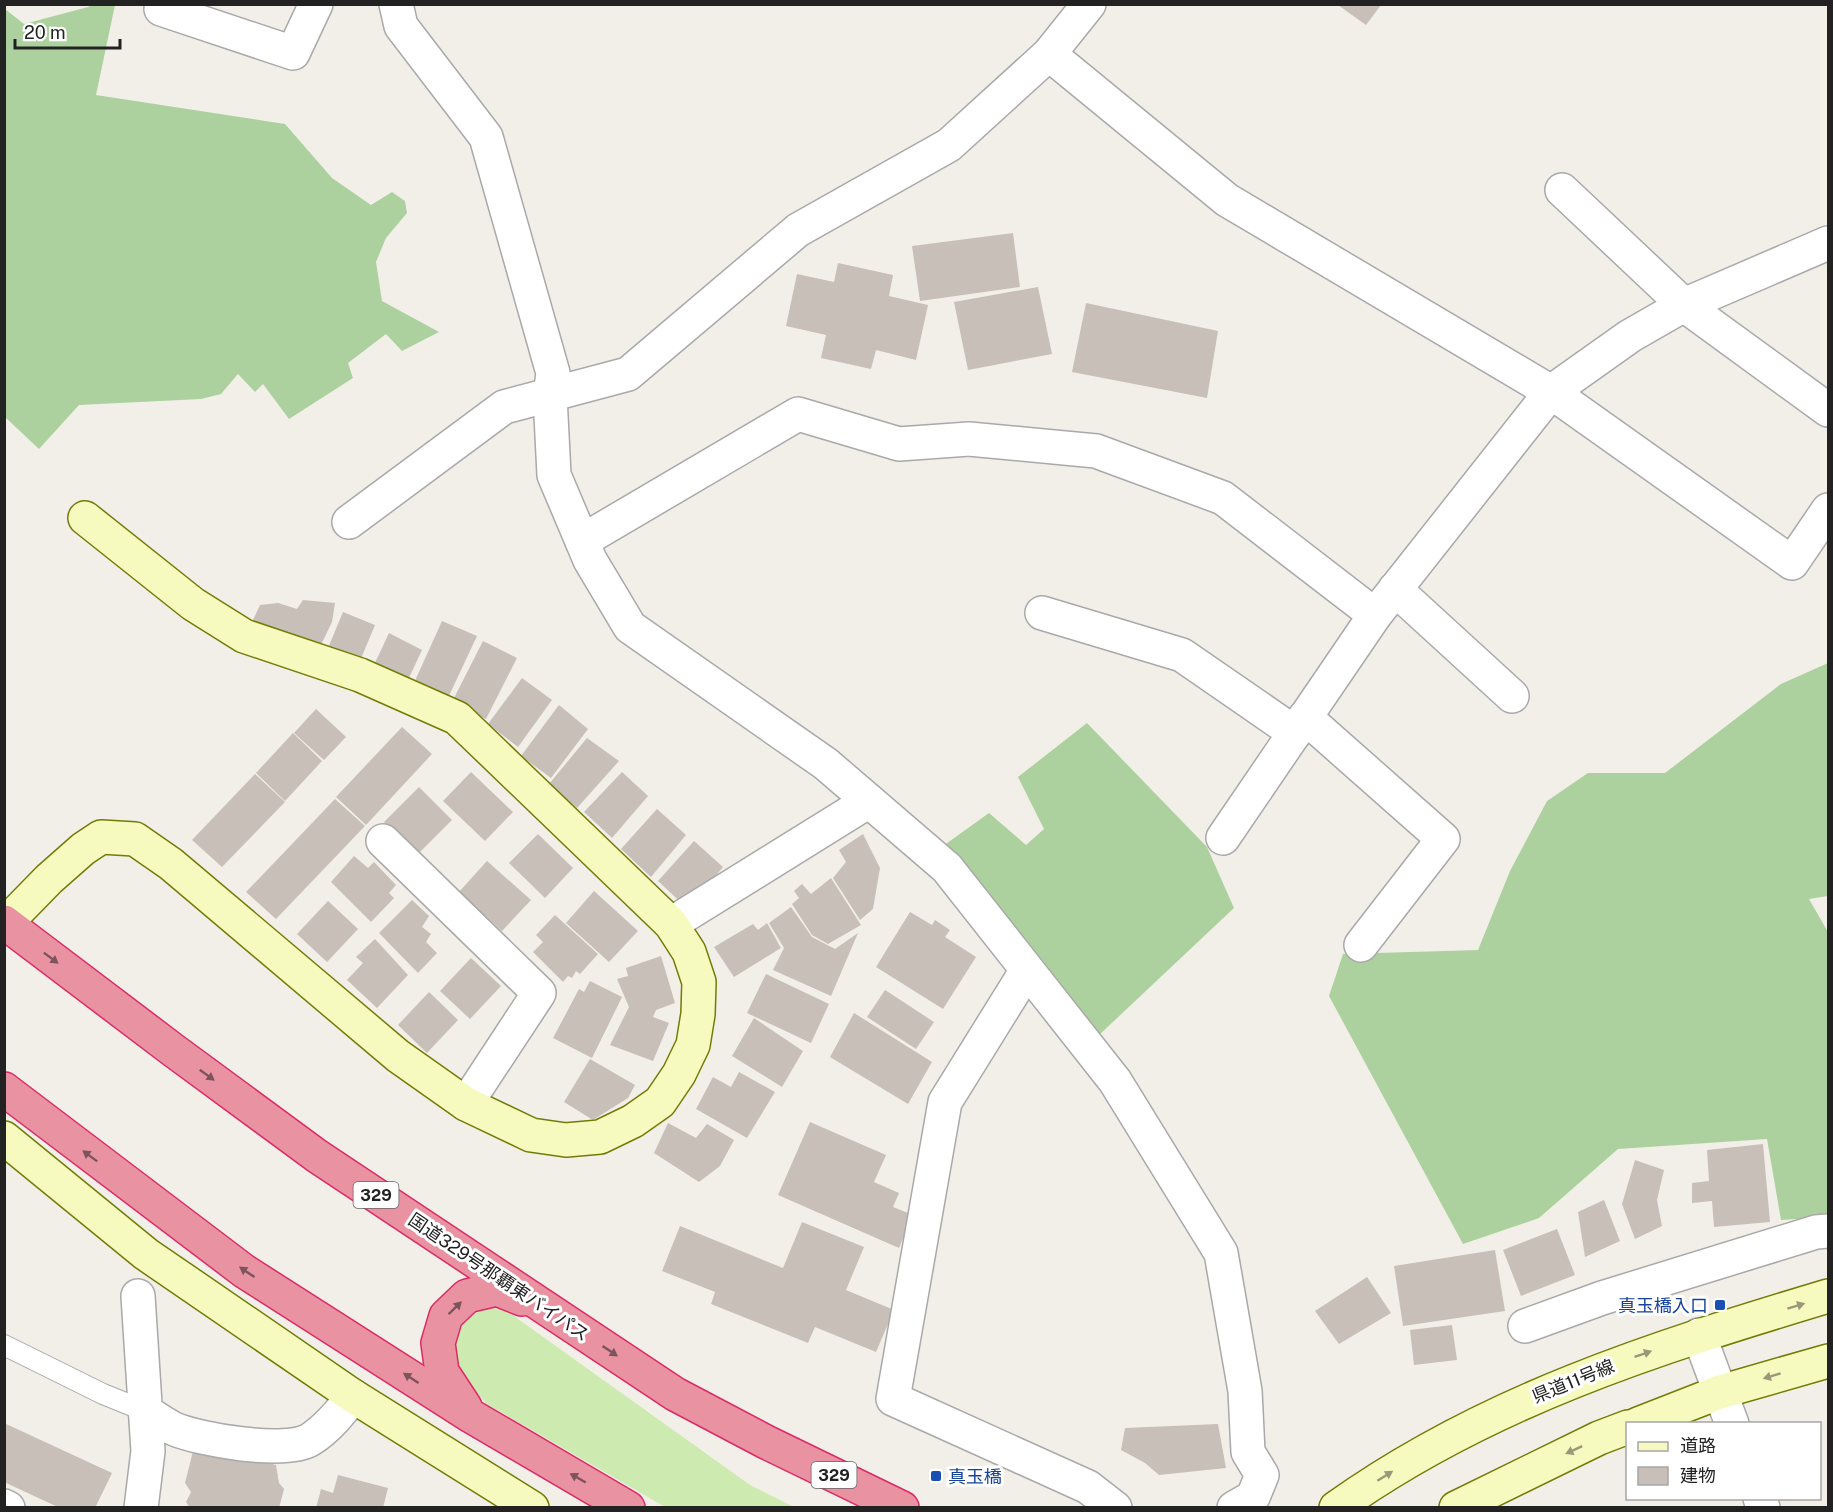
<svg xmlns="http://www.w3.org/2000/svg" width="1833" height="1512" viewBox="0 0 1833 1512" font-family="'Public Sans','Noto Sans JP',sans-serif">
	<style>
		.grass { fill: #cdebb0 }
		.forest { fill: #add19e }
		.building { fill: #c7bfb8 }
		.lines { fill: none; stroke-linecap: round; stroke-linejoin: round }
		.lane-casing { stroke: #a9a9a9; stroke-width: 22 }
		.street-casing { stroke: #a9a9a9; stroke-width: 36 }
		.secondary-casing { stroke: #707d05; stroke-width: 36 }
		.highway-casing { stroke: #dc2a67; stroke-width: 36 }
		.lane { stroke: #fff; stroke-width: 20 }
		.street { stroke: #fff; stroke-width: 33 }
		.secondary { stroke: #f7fabf; stroke-width: 33 }
		.highway { stroke: #e892a2; stroke-width: 33 }
		.oneway { fill: #7b545c }
		.oneway2 { fill: #979978 }
		.transit-dot { fill: #1a4fb4; stroke: #fff; stroke-width: 2 }
		.labels { text-anchor: middle; dominant-baseline: central; stroke-width: 6; stroke-linejoin: round; paint-order: stroke }
		.shield { fill: #fff; stroke: #646464; stroke-width: 1.5 }
		.shield-label { font-size: 16px; font-weight: bold; fill: #222 }
		.street-label { font-size: 18px; fill: #222; stroke: #fff }
		.transit-label { font-size: 18px; fill: #164399; stroke: #fff; text-anchor: end }
	</style>
	<rect width="100%" height="100%" fill="#f2efe9"/>
	<path class="grass" d="M 486,1308 L 504,1309 L 750,1485 L 794,1507 L 665,1507 L 487,1404 C 469,1384 441,1359 458,1332 C 466,1320 473,1314 486,1308 Z"/>
	<g class="forest">
		<polygon points="91,5 115,5 96,95 285,124 332,178 371,205 392,192 405,201 407,213 386,238 376,262 382,301 439,332 402,351 386,334 348,363 353,378 289,419 263,384 255,392 238,374 221,394 201,399 79,405 39,449 5,417 5,9 24,24 88,7"/>
		<polygon points="1828,663 1828,896 1809,899 1828,932 1828,1217 1781,1220 1767,1139 1618,1149 1539,1218 1463,1244 1329,996 1343,954 1478,950 1510,871 1547,801 1588,773 1665,773 1781,684"/>
		<polygon points="1087,723 1207,847 1234,908 1098,1036 943,846 989,813 1026,845 1044,829 1018,777"/>
	</g>
	<g class="building">
		<polygon points="1338,5 1381,5 1366,25"/>
		<polygon points="1013,233 1020,287 920,301 912,246"/>
		<polygon points="838,263 893,275 889,296 928,305 916,360 876,350 871,369 821,358 826,335 786,326 797,274 834,282"/>
		<polygon points="1038,287 1052,354 968,370 954,302"/>
		<polygon points="1086,303 1218,331 1207,398 1072,372"/>
		<polygon points="303,600 335,603 332,622 318,651 251,624 260,605 278,603 297,609"/>
		<polygon points="343,612 375,625 360,661 328,648"/>
		<polygon points="442,621 477,636 448,698 414,683"/>
		<polygon points="389,633 422,650 407,682 374,665"/>
		<polygon points="483,641 517,658 486,719 452,702"/>
		<polygon points="522,678 552,700 518,747 488,724"/>
		<polygon points="559,705 588,729 551,778 521,756"/>
		<polygon points="316,709 346,737 324,760 294,733"/>
		<polygon points="402,727 432,754 366,825 336,797"/>
		<polygon points="293,733 322,761 285,801 256,773"/>
		<polygon points="587,738 619,761 577,808 549,784"/>
		<polygon points="471,772 513,812 485,841 443,801"/>
		<polygon points="622,772 648,796 612,838 584,812"/>
		<polygon points="255,774 285,802 222,867 192,840"/>
		<polygon points="419,787 452,820 417,855 384,822"/>
		<polygon points="335,799 365,826 276,919 246,892"/>
		<polygon points="657,809 686,835 651,877 621,849"/>
		<polygon points="538,834 573,868 545,898 509,863"/>
		<polygon points="863,834 880,868 873,909 860,920 833,878 846,862 839,850"/>
		<polygon points="694,841 723,867 688,909 658,881"/>
		<polygon points="354,856 368,868 374,862 396,885 389,893 394,898 371,922 331,882"/>
		<polygon points="487,861 531,900 502,931 459,892"/>
		<polygon points="831,878 861,925 828,944 812,935 792,904 799,898 794,891 802,884 811,894"/>
		<polygon points="594,891 638,931 609,962 566,923"/>
		<polygon points="412,900 429,916 422,927 431,934 426,942 437,953 418,973 379,933"/>
		<polygon points="328,901 358,929 327,962 297,934"/>
		<polygon points="791,907 812,937 835,949 858,933 831,996 773,970 784,948 769,923"/>
		<polygon points="910,912 932,925 935,920 950,930 945,937 976,957 943,1009 876,967"/>
		<polygon points="555,915 598,954 580,974 576,971 572,978 568,976 563,982 533,952 543,942 536,935"/>
		<polygon points="767,923 781,948 734,977 714,947 753,924 758,930"/>
		<polygon points="375,939 408,975 377,1008 347,980 363,963 356,957"/>
		<polygon points="661,956 675,1003 656,1010 653,1017 669,1023 653,1061 610,1045 629,1007 617,979 628,976 626,968"/>
		<polygon points="471,958 501,986 470,1019 440,991"/>
		<polygon points="766,974 829,1004 811,1043 747,1013"/>
		<polygon points="590,981 622,997 592,1058 553,1038 579,989 584,992"/>
		<polygon points="885,990 934,1022 916,1049 867,1017"/>
		<polygon points="429,992 458,1020 427,1053 398,1025"/>
		<polygon points="854,1013 932,1062 908,1104 830,1057"/>
		<polygon points="754,1018 803,1051 782,1087 732,1056"/>
		<polygon points="590,1059 635,1085 628,1098 593,1120 564,1102"/>
		<polygon points="739,1072 775,1092 747,1138 696,1109 713,1077 731,1087"/>
		<polygon points="810,1122 886,1155 874,1182 899,1193 893,1207 913,1215 899,1248 778,1195"/>
		<polygon points="668,1123 696,1138 707,1124 734,1140 720,1166 699,1182 654,1153"/>
		<polygon points="1763,1144 1770,1222 1714,1227 1712,1201 1692,1203 1692,1183 1709,1181 1707,1150"/>
		<polygon points="1635,1160 1664,1170 1657,1200 1662,1226 1635,1239 1622,1204"/>
		<polygon points="1604,1200 1620,1241 1585,1257 1578,1212"/>
		<polygon points="802,1222 864,1247 846,1290 894,1310 876,1352 815,1327 808,1343 711,1304 715,1292 662,1271 680,1226 783,1268"/>
		<polygon points="1557,1229 1575,1275 1521,1296 1503,1250"/>
		<polygon points="1495,1250 1505,1311 1403,1326 1394,1266"/>
		<polygon points="1367,1277 1391,1313 1339,1344 1315,1311"/>
		<polygon points="1452,1325 1457,1360 1414,1365 1410,1330"/>
		<polygon points="4,1423 112,1473 95,1508 60,1508 4,1482"/>
		<polygon points="1218,1424 1226,1468 1159,1475 1145,1463 1121,1450 1125,1428"/>
		<polygon points="195,1443 276,1465 279,1483 284,1489 279,1508 190,1508 186,1502 191,1492 185,1483"/>
		<polygon points="338,1475 388,1488 383,1508 316,1508 321,1489 333,1493"/>
	</g>
	<g class="lines">
		<g class="lane-casing">
			<polyline id="lane" points="4,1345 103,1394 145,1411"/>
		</g>
		<g class="street-casing">
			<g id="street">
				<polyline points="396,4 401,26 486,137 553,373 550,396 554,475 590,560 630,627 826,764 947,868 1115,1081 1221,1253 1245,1391 1248,1452 1262,1475 1253,1497 1234,1508"/>
				<polyline points="161,9 293,53 316,4"/>
				<polyline points="1049,54 1227,200 1551,392 1630,336 1684,305 1828,243"/>
				<polyline points="1562,190 1684,305 1828,410"/>
				<polyline points="349,522 504,407 628,374 798,230 949,145 1049,54 1089,4"/>
				<polyline points="582,541 798,414 899,444 969,439 1096,451 1223,498 1375,615"/>
				<polyline points="1395,589 1512,696"/>
				<polyline points="1042,613 1182,655 1295,733"/>
				<polyline points="1305,717 1443,839 1361,945"/>
				<polyline points="1223,838 1375,615 1551,392 1792,563 1828,510"/>
				<polyline points="383,841 539,993 466,1104"/>
				<polyline points="671,924 869,801"/>
				<polyline points="1027,970 945,1102 893,1399 1088,1487 1115,1508"/>
				<polyline points="138,1296 148,1451 141,1508"/>
				<polyline points="1525,1326 1602,1298 1816,1232 1828,1231"/>
				<polyline points="1699,1335 1732,1424"/>
				<path d="M 145,1411 C 154,1417 163,1423 172,1428 C 198,1440 288,1455 311,1439 C 328,1428 341,1412 353,1396"/>
				<polyline points="1760,1498 1763,1508"/>
				<polyline points="4,1506 8,1508"/>
			</g>
		</g>
		<g class="secondary-casing">
			<g id="secondary">
				<polyline points="6,923 49,879 83,849 101,837 135,839 171,864 398,1056 466,1104 531,1135 566,1140 600,1137 633,1121 660,1102 679,1074 693,1045 698,1014 699,982 689,952 671,924 457,718 360,675 244,636 193,604 85,518"/>
				<polyline points="4,1138 146,1254 353,1396 532,1508"/>
				<polyline points="1638,1424 1720,1392 1828,1361"/>
				<path d="M 1336,1508 C 1486,1401 1655,1348 1828,1296"/>
				<polyline points="1456,1508 1599,1438 1628,1427"/>
			</g>
		</g>
		<g class="highway-casing">
			<g id="highway">
				<polyline points="4,922 173,1050 317,1156 675,1394 766,1442 902,1508"/>
				<polyline points="4,1089 244,1271 471,1416 628,1508"/>
				<polyline points="465,1407 442,1372 438,1343 446,1316 467,1296 497,1289 522,1299"/>
			</g>
		</g>
		<use href="#lane" class="lane"/>
		<use href="#street" class="street"/>
		<use href="#secondary" class="secondary"/>
		<use href="#highway" class="highway"/>
	</g>
	<defs><path id="oneway-solid" d="M-6-.8H1V-3.2L6.5 0L1 3.2V.8H-6Z" transform="scale(1.5)"/></defs>
	<g class="oneway">
		<use href="#oneway-solid" transform="translate(51 958) rotate(37)"/>
		<use href="#oneway-solid" transform="translate(207 1075) rotate(36)"/>
		<use href="#oneway-solid" transform="translate(90 1156) rotate(-143)"/>
		<use href="#oneway-solid" transform="translate(247 1272) rotate(-146)"/>
		<use href="#oneway-solid" transform="translate(455 1308) rotate(-44)"/>
		<use href="#oneway-solid" transform="translate(610 1351) rotate(34)"/>
		<use href="#oneway-solid" transform="translate(411 1378) rotate(-147)"/>
		<use href="#oneway-solid" transform="translate(578 1478) rotate(-150)"/>
	</g>
	<g class="oneway2">
		<use href="#oneway-solid" transform="translate(1796 1306) rotate(-17)"/>
		<use href="#oneway-solid" transform="translate(1643 1354) rotate(-19)"/>
		<use href="#oneway-solid" transform="translate(1772 1376) rotate(163)"/>
		<use href="#oneway-solid" transform="translate(1574 1450) rotate(155)"/>
		<use href="#oneway-solid" transform="translate(1385 1476) rotate(-32)"/>
	</g>
	<g class="transit-dot">
		<rect x="1714" y="1299" width="12" height="12" rx="3"/>
		<rect x="930" y="1470" width="12" height="12" rx="3"/>
	</g>
	<g class="labels">
		<g class="shield">
			<rect x="353.5" y="1182" width="45" height="26" rx="4.5"/>
			<rect x="811.5" y="1462" width="45" height="26" rx="4.5"/>
		</g>
		<g class="shield-label">
			<text x="376" y="1195">329</text>
			<text x="834" y="1475">329</text>
		</g>
		<g class="street-label">
			<text transform="translate(499 1277) rotate(34)">国道329号那覇東バイパス</text>
			<text transform="translate(1573 1381) rotate(-22)">県道11号線</text>
		</g>
		<g class="transit-label">
			<text x="1708" y="1305">真玉橋入口</text>
			<text x="948" y="1476" text-anchor="start">真玉橋</text>
		</g>
	</g>
	<rect width="1833" height="1512" fill="none" stroke="#222222" stroke-width="12"/>
	<rect x="1626" y="1422" width="195" height="78" fill="#ffffff" stroke="#a7a7a7" stroke-width="1.5"/>
	<rect x="1638" y="1442" width="30" height="9" fill="#f7fabf" stroke="#a7a7a7" stroke-width="1.5"/>
	<text x="1680" y="1452" font-size="18" fill="#222222">道路</text>
	<rect x="1638" y="1467" width="30" height="18" fill="#c7bfb8" stroke="#a7a7a7" stroke-width="1.5"/>
	<text x="1680" y="1482" font-size="18" fill="#222222">建物</text>
	<path d="M15 39v9h105v-9" fill="none" stroke="#222222" stroke-width="3"/>
	<text x="24" y="39" font-size="18" fill="#222222" stroke="#ffffff" stroke-width="4.5" paint-order="stroke">20 m</text>
</svg>
